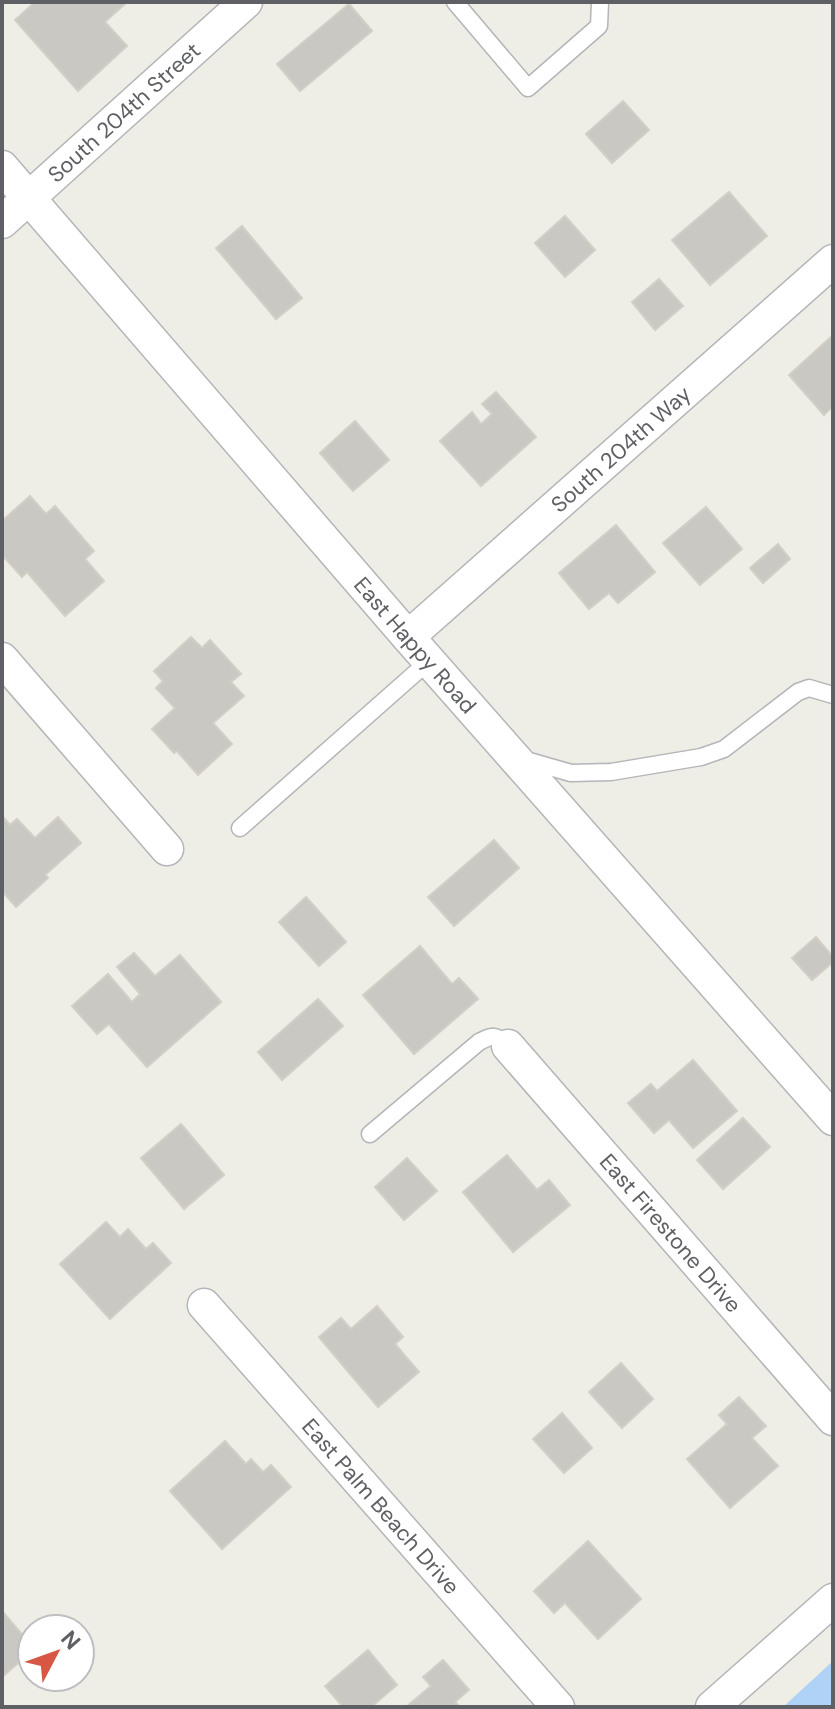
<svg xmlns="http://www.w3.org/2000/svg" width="835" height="1709" viewBox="0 0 835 1709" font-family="'DM Sans',sans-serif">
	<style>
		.water { fill: #afd3f6 }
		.building { fill: #cac8c3; stroke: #d2cfc5; stroke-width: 2 }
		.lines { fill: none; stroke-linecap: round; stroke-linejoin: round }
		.lane-casing { stroke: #b3b5b9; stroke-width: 19 }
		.street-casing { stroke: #b3b5b9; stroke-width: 35 }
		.lane { stroke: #fff; stroke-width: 16 }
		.street { stroke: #fff; stroke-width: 32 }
		.labels { text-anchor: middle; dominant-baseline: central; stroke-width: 6; stroke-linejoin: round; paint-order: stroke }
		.street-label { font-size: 22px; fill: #5e6065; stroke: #fff }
	</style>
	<rect width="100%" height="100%" fill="#eeede6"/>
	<polygon class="water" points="833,1661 833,1707 783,1707"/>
	<g class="building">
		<polygon points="35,2 127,2 105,22 127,46 78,91 15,20"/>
		<polygon points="349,4 372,31 300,91 277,64"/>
		<polygon points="623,101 649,130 612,163 586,134"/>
		<polygon points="729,192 767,236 710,285 672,240"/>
		<polygon points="565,216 595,250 565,277 535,243"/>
		<polygon points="242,226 302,298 276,319 216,248"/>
		<polygon points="659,279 683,306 655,330 632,302"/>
		<polygon points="833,335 833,406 824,415 789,375"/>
		<polygon points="496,392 536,437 481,486 440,441 472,412 481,424 492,414 482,404"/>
		<polygon points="355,421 389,460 353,491 320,453"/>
		<polygon points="30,496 46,514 55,506 94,551 85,559 104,581 65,616 27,572 22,577 3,556 2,557 2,521"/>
		<polygon points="706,507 742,549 700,585 663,543"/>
		<polygon points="616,525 655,572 618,603 609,593 589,609 559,573"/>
		<polygon points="778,544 790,559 763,583 750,568"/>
		<polygon points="191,637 202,648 210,640 241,674 231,682 244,696 213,723 232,744 198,775 177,751 174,753 152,729 175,708 156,688 163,681 154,671"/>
		<polygon points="2,816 10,825 17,819 35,838 58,817 81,843 45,875 48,878 16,907 3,892 2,893"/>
		<polygon points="494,840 519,868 454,926 428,897"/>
		<polygon points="306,897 346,942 319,966 279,922"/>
		<polygon points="816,937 833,957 833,962 812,980 792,958"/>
		<polygon points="420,946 452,984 459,978 478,999 414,1054 363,995"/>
		<polygon points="134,953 155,976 180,955 221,1002 147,1067 109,1024 97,1034 72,1006 108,974 132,1002 140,994 117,967"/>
		<polygon points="318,999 343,1026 282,1080 258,1052"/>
		<polygon points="693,1060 737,1111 693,1148 669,1120 654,1133 628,1103 651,1084 657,1091"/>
		<polygon points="743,1118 770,1147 723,1189 697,1160"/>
		<polygon points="181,1124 224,1175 184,1209 141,1158"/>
		<polygon points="507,1155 537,1190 549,1180 570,1205 513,1252 463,1192"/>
		<polygon points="407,1158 437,1191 404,1220 375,1187"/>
		<polygon points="106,1222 120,1237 128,1229 146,1249 153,1243 171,1263 110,1319 60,1264"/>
		<polygon points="377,1306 403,1337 395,1344 419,1372 378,1407 319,1337 341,1318 351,1329"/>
		<polygon points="621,1363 653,1399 622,1428 589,1392"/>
		<polygon points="739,1397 766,1426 752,1438 778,1466 730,1508 687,1459 727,1424 719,1415"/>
		<polygon points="562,1413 592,1448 564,1473 533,1439"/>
		<polygon points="225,1441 246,1464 251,1459 263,1472 271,1465 291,1487 222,1549 170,1491"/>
		<polygon points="588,1541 641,1599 598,1639 565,1603 554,1613 534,1591"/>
		<polygon points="2,1611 32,1646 32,1651 2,1677"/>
		<polygon points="368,1650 397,1685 371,1707 343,1707 325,1686"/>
		<polygon points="443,1660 469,1690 455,1702 460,1707 406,1707 431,1686 423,1677"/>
	</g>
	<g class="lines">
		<g class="lane-casing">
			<g id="lane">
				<polyline points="455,2 528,88 599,26 600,2"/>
				<polyline points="522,759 571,773 611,772 701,757 724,749 798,692 809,688 833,695"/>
				<polyline points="240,828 429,661"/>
				<path d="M 370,1134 L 479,1042 C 493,1035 496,1034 508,1046"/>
			</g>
		</g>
		<g class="street-casing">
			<g id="street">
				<path id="s1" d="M 2,167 L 408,637 L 833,1119"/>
				<path id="s2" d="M 2,222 L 246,2"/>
				<path id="s3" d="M 408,637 L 833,261"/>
				<polyline points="2,659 167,849"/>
				<path id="s4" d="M 508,1046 L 833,1419"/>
				<path id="s5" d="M 204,1305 L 558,1707"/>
				<polyline points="712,1707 833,1600"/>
			</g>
		</g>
		<use href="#lane" class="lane"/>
		<use href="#street" class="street"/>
	</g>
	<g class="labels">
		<g class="street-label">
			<text stroke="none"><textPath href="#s2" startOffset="164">South 204th Street</textPath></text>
			<text stroke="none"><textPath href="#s3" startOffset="284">South 204th Way</textPath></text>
			<text stroke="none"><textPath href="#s1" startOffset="632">East Happy Road</textPath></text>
			<text stroke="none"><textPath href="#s4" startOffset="248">East Firestone Drive</textPath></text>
			<text stroke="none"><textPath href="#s5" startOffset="268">East Palm Beach Drive</textPath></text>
		</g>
	</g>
	<rect width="835" height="1709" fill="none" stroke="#5e6065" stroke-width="8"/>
	<g transform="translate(56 1653) rotate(49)"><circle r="38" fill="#ffffff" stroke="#bfbfc1" stroke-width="2"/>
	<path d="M0-6L14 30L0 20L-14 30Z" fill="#d75744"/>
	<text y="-12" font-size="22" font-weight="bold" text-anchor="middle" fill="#5e6065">N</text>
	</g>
</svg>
